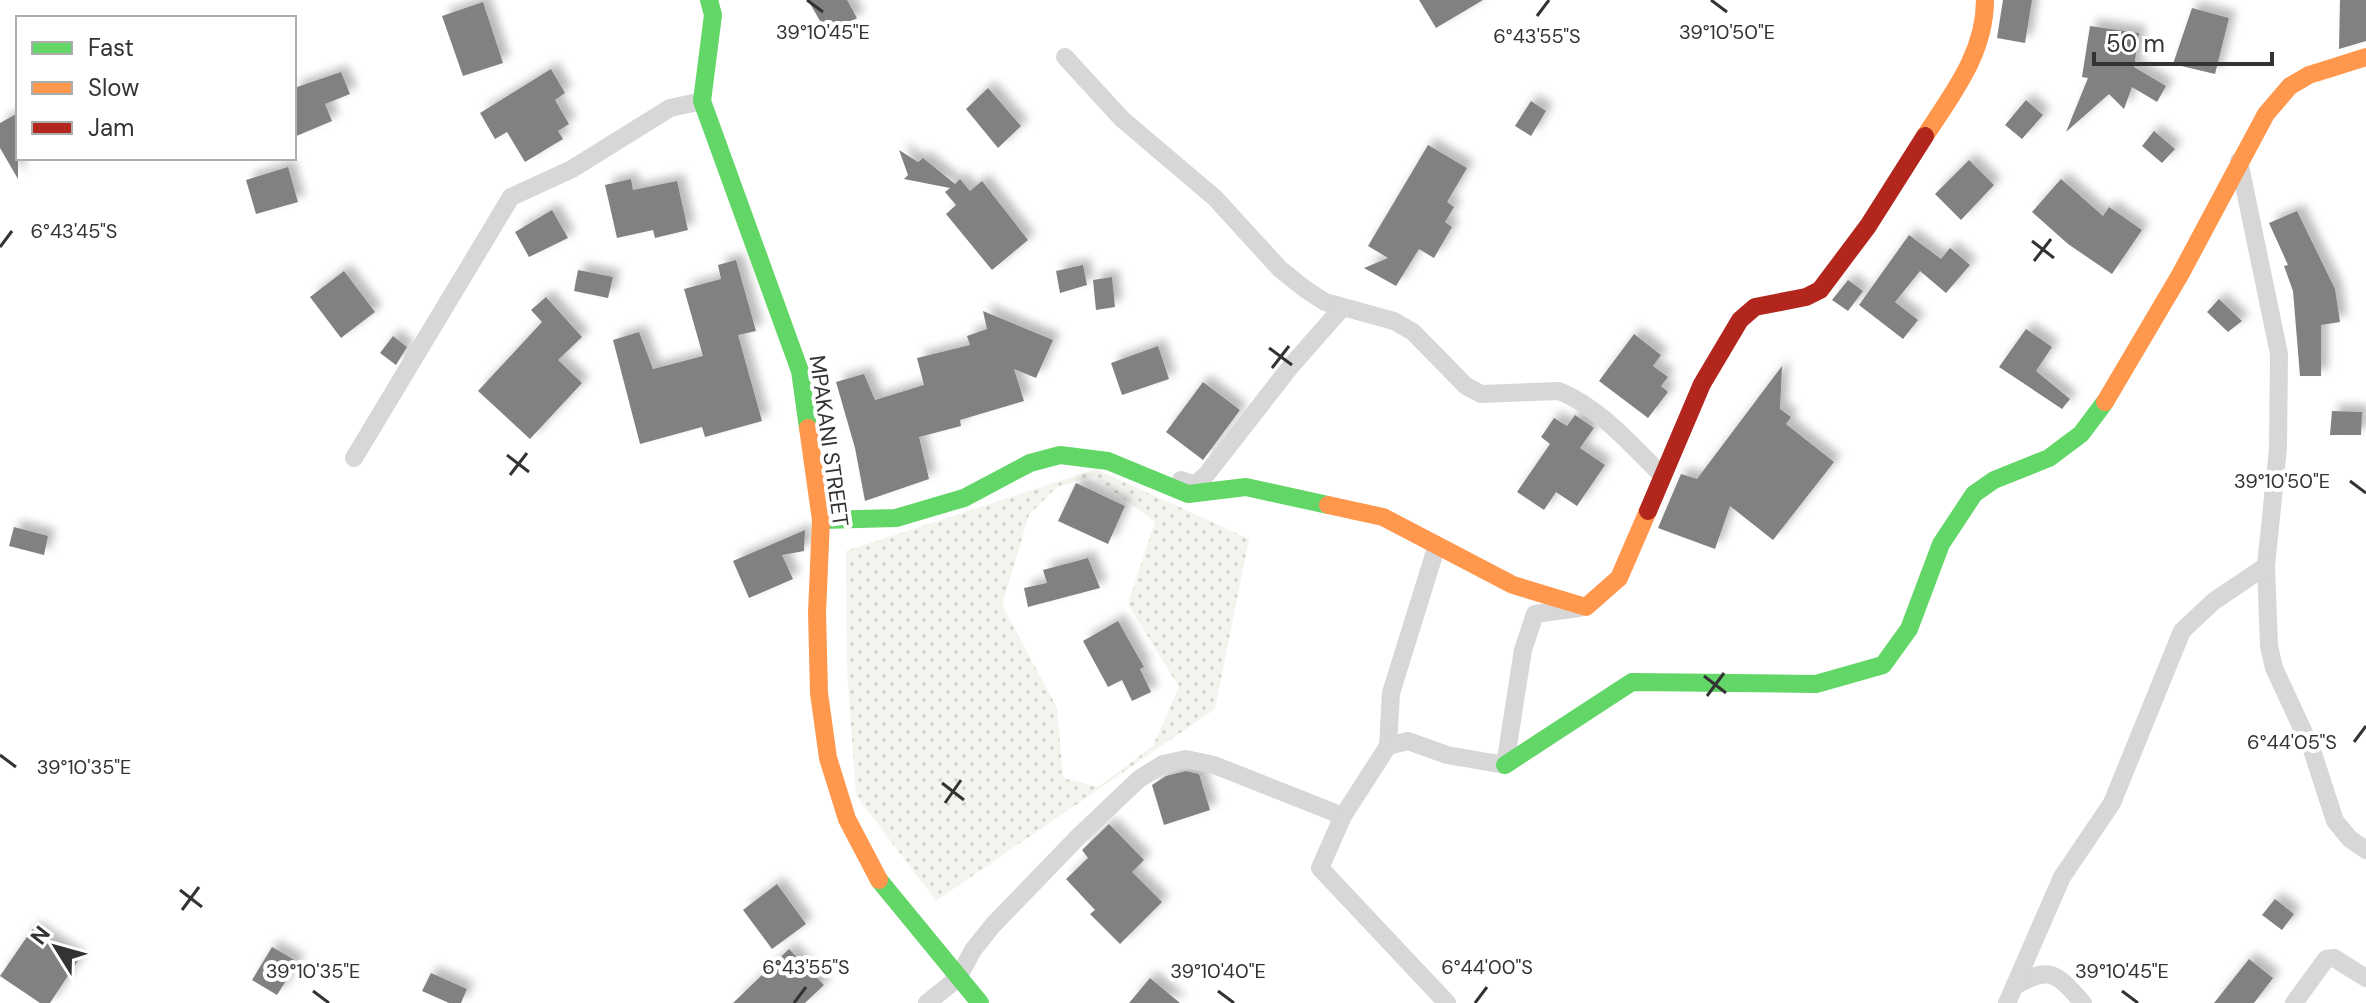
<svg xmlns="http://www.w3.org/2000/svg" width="2366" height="1003" viewBox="0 0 2366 1003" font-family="'DM Sans',sans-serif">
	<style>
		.grass { fill: url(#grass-dots); fill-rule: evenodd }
		.building { fill: #818181; filter: url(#shadow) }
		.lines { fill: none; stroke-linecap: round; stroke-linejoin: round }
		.street { stroke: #d7d7d7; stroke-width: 18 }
		.fast { stroke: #63d668; stroke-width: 18 }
		.slow { stroke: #ff974d; stroke-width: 18 }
		.jam { stroke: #b3261e; stroke-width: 18 }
		.ticks { fill: none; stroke: #333; stroke-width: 3 }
		.labels { text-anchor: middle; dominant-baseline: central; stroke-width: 8; stroke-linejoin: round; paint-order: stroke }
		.street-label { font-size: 22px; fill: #333; stroke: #fff }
		.ticks-label { font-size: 20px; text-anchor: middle; fill: #333; stroke: #fff; stroke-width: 8; stroke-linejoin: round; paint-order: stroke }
	</style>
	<defs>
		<pattern id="grass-dots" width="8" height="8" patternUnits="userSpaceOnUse" patternTransform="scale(2)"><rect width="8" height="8" fill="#f1f5ed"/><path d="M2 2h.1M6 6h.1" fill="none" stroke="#cfd2cc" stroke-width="1.8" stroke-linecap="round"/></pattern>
		<filter id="shadow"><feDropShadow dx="7" dy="-7" stdDeviation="4" flood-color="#0004"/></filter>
	</defs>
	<rect width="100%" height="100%" fill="#fff"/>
	<path class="grass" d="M 1096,469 L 1249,539 L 1215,709 L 936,901 L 856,795 L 847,667 L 846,551 ZM 1093,476 L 1155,522 L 1128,604 L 1179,687 L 1153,746 L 1098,787 L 1063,778 L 1057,708 L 1002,605 L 1029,515 L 1057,487 Z"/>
	<g class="building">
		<polygon points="808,0 847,0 857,18 828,35"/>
		<polygon points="1419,0 1483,0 1436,28"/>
		<polygon points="2003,0 2032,0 2025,43 1997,38"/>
		<polygon points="2340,0 2366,0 2366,41 2339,49"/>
		<polygon points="483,2 503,63 463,76 442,16"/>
		<polygon points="2192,8 2229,18 2215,74 2173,64"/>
		<polygon points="2090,26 2139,33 2134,67 2166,86 2157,102 2132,87 2124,109 2109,94 2066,132 2088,78 2082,77"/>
		<polygon points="551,69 565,93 555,100 569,124 558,131 563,139 525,162 507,132 495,139 480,113"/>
		<polygon points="341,72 350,94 325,104 332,121 294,137 294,88"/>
		<polygon points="988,88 1021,126 998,148 966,109"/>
		<polygon points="2026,100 2043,115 2022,139 2005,125"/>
		<polygon points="1531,101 1546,111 1531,136 1515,126"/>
		<polygon points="18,113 18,179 0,148 0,123"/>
		<polygon points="2154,131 2175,149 2162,163 2142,146"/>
		<polygon points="1428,145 1467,168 1447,202 1454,207 1445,222 1452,227 1434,258 1419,249 1396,286 1364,268 1388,258 1368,246"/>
		<polygon points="899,150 918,162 923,158 955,184 960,179 970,191 982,181 1028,240 992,270 946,214 956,205 945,192 950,188 904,179 908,175"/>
		<polygon points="1969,160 1994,185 1961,220 1935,194"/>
		<polygon points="288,167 298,202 256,214 246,180"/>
		<polygon points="631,179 633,190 677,181 688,230 655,238 653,230 617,238 605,185"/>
		<polygon points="2061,179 2103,216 2109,207 2142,230 2112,274 2068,244 2032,212"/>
		<polygon points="552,210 568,238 529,257 515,232"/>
		<polygon points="2297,211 2335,289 2340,322 2321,325 2321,376 2300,376 2293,291 2284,266 2288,265 2269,223"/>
		<polygon points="1909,235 1941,259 1950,248 1970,265 1946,293 1920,271 1895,302 1918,320 1903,339 1859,305"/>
		<polygon points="736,260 756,331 738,335 762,421 705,437 702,427 640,444 613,340 639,332 653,369 703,356 684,289 721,279 718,265"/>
		<polygon points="1083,265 1087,285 1060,293 1056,271"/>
		<polygon points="578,270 613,277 608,298 574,291"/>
		<polygon points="344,271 375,312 341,338 310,297"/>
		<polygon points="1112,277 1115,307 1096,310 1093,280"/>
		<polygon points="1848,280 1863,291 1848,311 1832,300"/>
		<polygon points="546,297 582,337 558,360 582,383 530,439 478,391 542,322 531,310"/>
		<polygon points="2219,299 2242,321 2228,332 2207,312"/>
		<polygon points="983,311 1053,340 1036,378 1014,369 1024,401 960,420 961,426 919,437 929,479 865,501 855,448 836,382 864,374 875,400 924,385 917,358 970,345 967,336 987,329"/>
		<polygon points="2026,329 2052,347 2036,371 2070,399 2062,409 1999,367"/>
		<polygon points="1634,334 1661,355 1653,366 1668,377 1661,386 1668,392 1648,418 1599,381"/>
		<polygon points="393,336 407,347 396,365 380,353"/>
		<polygon points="1158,346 1169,379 1122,395 1111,363"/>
		<polygon points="1782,366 1780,409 1791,417 1786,424 1834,462 1773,540 1730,506 1715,549 1658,528 1681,474 1697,479"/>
		<polygon points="1203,382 1240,410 1203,460 1166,432"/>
		<polygon points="2332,411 2362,412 2361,435 2330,435"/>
		<polygon points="1575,415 1594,428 1580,448 1605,465 1577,506 1556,492 1544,510 1517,492 1550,444 1541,437 1554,418 1567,426"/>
		<polygon points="1076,483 1125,506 1108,544 1058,521"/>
		<polygon points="14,527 48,536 44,555 9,546"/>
		<polygon points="805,530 804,551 782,555 793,579 749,598 733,561"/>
		<polygon points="1088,558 1100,588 1028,607 1024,588 1047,583 1043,570"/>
		<polygon points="1118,621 1144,667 1140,669 1151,692 1132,701 1122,680 1108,687 1083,641"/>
		<polygon points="1186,771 1199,774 1210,810 1164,825 1152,785 1166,776"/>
		<polygon points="1109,824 1144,860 1132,872 1162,902 1120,944 1090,914 1095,910 1066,879 1088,858 1082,850"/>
		<polygon points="777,884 806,924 772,949 743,910"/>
		<polygon points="2275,899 2294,914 2282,930 2262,915"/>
		<polygon points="33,928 79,959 50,1003 40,1003 0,976"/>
		<polygon points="272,947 298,962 277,995 252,980"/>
		<polygon points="789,949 824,985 805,1003 733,1003"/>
		<polygon points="2249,959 2273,978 2254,1003 2214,1003"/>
		<polygon points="431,973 467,989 461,1003 449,1003 422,991"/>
		<polygon points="1150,978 1180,1003 1129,1003"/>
	</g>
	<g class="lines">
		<g class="street">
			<path d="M 1065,57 L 1122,119 L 1215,198 L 1280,269 L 1305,289 L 1325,302 L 1394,321 L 1413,332 L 1466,386 L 1481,394 L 1559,391 C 1599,407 1631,445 1661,474"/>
			<polyline points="2239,161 2279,354 2278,448 2266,566 2269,646 2274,668 2312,750 2335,821 2350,839 2366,850"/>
			<polyline points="354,458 511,197 572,169 670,108 702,101"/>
			<polyline points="1181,480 1195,485 1206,475 1291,366 1342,308"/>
			<polyline points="1388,746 1391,693 1437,545"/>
			<path d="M 2014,987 C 2050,964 2057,974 2083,1003"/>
			<polyline points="927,1003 958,978 973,950 993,925 1078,837 1139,779 1163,764 1186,759 1214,765 1343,816"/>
			<polyline points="1447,1003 1320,868 1343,816 1388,746 1408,741 1447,755 1505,765 1523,650 1535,614 1579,608"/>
			<polyline points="2007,1003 2062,877 2112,803 2182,631 2214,601 2266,566"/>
			<polyline points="2294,1003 2326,959 2334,958 2366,978"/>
		</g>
		<g class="fast">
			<polyline points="709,0 713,15 702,101 800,371 808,428"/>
			<polyline points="821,520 896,518 964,498 1030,463 1060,455 1108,461 1188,494 1246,487 1328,505"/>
			<polyline points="1505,765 1632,682 1816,684 1883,665 1909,629 1941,544 1974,494 1994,480 2049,458 2081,434 2105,402"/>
			<polyline points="879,880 980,1003"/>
		</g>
		<g class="slow">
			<path d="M 1925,136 C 1953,93 1985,53 1985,0"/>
			<polyline points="2105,402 2180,275 2266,114 2290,86 2309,75 2366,57"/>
			<polyline points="808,428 821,520 817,613 819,693 828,758 847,819 879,880"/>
			<polyline points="1328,505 1383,517 1513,585 1586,607 1619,578 1648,511"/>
		</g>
		<polyline class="jam" points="1648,511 1702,384 1740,320 1755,307 1806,297 1820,290 1868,226 1925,136"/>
	</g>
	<path class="ticks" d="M 807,0 L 823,12M 1711,0 L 1727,12M 1537,16 L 1549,0M 2032,241 L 2054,258M 0,247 L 12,231M 2034,261 L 2051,239M 1269,348 L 1292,365M 1272,368 L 1289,346M 507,455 L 529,472M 510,475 L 527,453M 2350,481 L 2366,493M 1704,676 L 1726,693M 1707,696 L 1724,673M 2354,742 L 2366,726M 0,755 L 16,767M 942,783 L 964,800M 945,803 L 961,780M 180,890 L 202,907M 182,910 L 199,887M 313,991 L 329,1003M 1218,991 L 1234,1003M 2122,991 L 2138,1003M 794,1003 L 806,987M 1475,1003 L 1487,987"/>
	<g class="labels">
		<g class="street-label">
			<text transform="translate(829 441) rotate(82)">MPAKANI STREET</text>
		</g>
	</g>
	<g class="ticks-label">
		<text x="823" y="39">39°10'45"E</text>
		<text x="1727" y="39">39°10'50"E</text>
		<text x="1537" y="43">6°43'55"S</text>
		<text x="74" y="238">6°43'45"S</text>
		<text x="2282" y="488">39°10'50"E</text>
		<text x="2292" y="749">6°44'05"S</text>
		<text x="84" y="774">39°10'35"E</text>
		<text x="806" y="974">6°43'55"S</text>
		<text x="1487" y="974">6°44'00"S</text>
		<text x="313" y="978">39°10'35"E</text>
		<text x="1218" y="978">39°10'40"E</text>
		<text x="2122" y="978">39°10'45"E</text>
	</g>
	<rect x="16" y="16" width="280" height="144" fill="#ffffff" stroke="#adadad" stroke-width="2"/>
	<rect x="32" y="42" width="40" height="12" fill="#63d668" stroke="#adadad" stroke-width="2"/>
	<text x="88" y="56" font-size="24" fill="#333333">Fast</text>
	<rect x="32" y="82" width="40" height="12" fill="#ff974d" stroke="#adadad" stroke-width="2"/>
	<text x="88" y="96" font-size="24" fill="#333333">Slow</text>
	<rect x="32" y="122" width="40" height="12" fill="#b3261e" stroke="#adadad" stroke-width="2"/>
	<text x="88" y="136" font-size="24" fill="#333333">Jam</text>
	<g transform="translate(56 947) rotate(307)" stroke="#ffffff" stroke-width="6" paint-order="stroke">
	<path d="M0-6L14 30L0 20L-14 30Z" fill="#333333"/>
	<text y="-12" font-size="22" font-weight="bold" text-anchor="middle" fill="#333333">N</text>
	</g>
	<path d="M2094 52v12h178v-12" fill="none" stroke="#333333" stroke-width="4"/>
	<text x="2106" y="52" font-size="24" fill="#333333" stroke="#ffffff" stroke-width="6" paint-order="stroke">50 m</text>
</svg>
